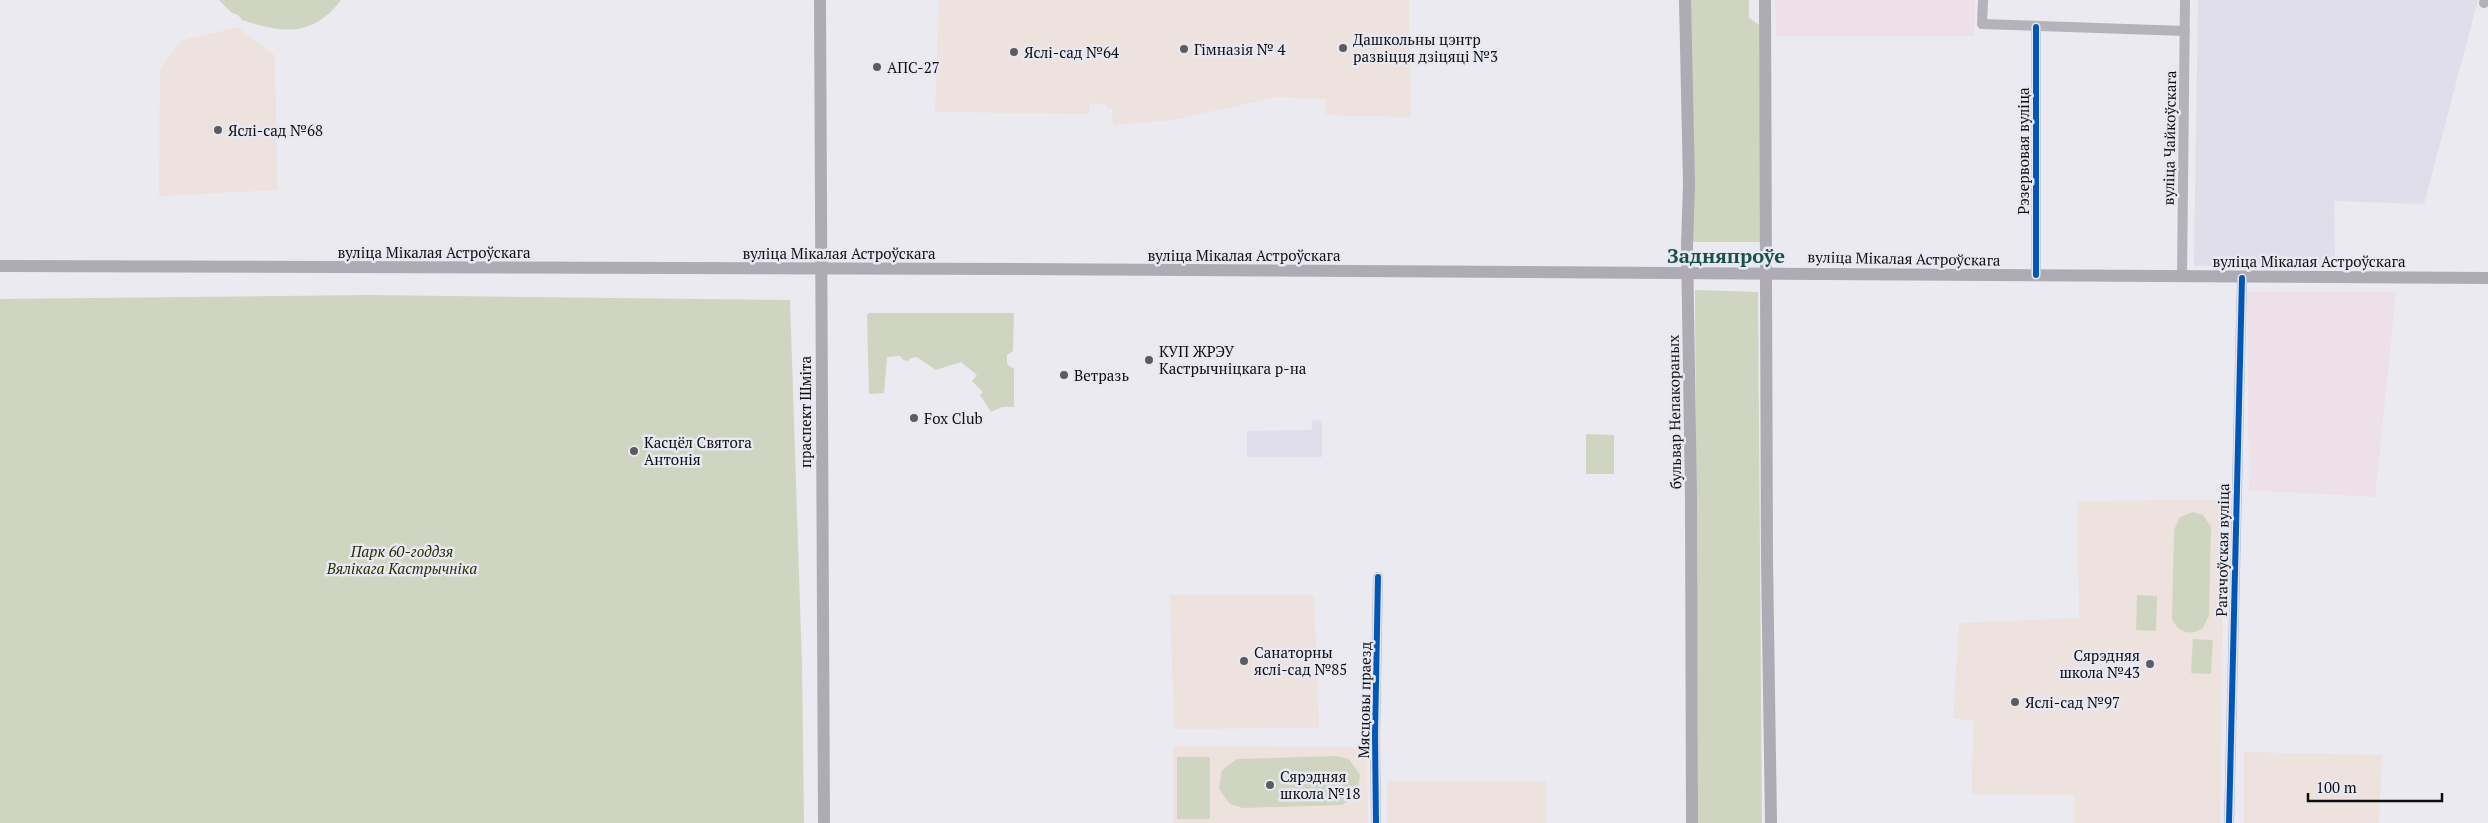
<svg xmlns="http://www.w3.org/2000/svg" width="2488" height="823" viewBox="0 0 2488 823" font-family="'PT Serif',serif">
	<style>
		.built { fill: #dfdeea }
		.industrial { fill: #ede0e8 }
		.education { fill: #ede2dd }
		.green { fill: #d0d5c1 }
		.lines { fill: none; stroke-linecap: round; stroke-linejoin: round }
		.minor { stroke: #b4b2bb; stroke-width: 10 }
		.major { stroke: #aeabb5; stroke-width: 12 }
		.cycleway-casing { stroke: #e8e8f2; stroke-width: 9 }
		.cycleway { stroke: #0057b8; stroke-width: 6 }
		.poi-dot { fill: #5c5c60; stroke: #e8e8f2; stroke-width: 2 }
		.labels { text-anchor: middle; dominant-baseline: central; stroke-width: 5; stroke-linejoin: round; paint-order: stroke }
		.poi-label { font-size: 15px; fill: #0f0f12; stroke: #e8e8f2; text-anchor: start }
		.street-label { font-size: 15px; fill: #0f0f12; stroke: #e8e8f2 }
		.park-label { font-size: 15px; font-style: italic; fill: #282f00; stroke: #e8e8f2 }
		.district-label { font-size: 20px; font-weight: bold; fill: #185149; stroke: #e8e8f2 }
	</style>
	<rect width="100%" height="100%" fill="#eaeaf0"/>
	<g class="built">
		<polygon points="2198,0 2478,0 2424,204 2334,201 2335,265 2194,266"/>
		<polygon points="1312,420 1322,421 1322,457 1247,457 1247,431 1312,430"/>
	</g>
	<g class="industrial">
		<polygon points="1775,0 1975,0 1974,36 1776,36"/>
		<polygon points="2247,292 2396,292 2375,497 2249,490"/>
	</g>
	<g class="education">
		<polygon points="939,0 1409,0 1411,117 1325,115 1326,99 1277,97 1173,120 1113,125 1112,109 1107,109 1107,105 1090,103 1089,114 935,112"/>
		<polygon points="238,27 275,56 277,190 159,196 160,69 181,41"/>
		<polygon points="2224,500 2220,823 2074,823 2074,795 1972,794 1973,721 1953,718 1959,623 2079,618 2077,501"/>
		<polygon points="1170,595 1314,595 1319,728 1174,729"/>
		<polygon points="1173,746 1367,747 1368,823 1173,823"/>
		<polygon points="2244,752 2382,755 2379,823 2244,823"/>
		<rect x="1387" y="781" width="159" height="42"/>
	</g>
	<g class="green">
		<path d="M 219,0 L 341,0 C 312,38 283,33 242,20 L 238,15 L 232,13 Z"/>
		<polygon points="1689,0 1749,0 1749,18 1759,25 1761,242 1692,242"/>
		<polygon points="1695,290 1758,292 1762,823 1698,823"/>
		<polygon points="370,295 790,300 802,666 804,823 0,823 0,299"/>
		<polygon points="869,313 1014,313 1013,351 1007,355 1007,364 1014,369 1014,407 1002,407 991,412 980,395 983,392 972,381 977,375 961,362 936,370 917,357 911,358 908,361 903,360 900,356 887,357 884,393 869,394 867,315"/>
		<polygon points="1586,434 1614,435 1614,474 1586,474"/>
		<path d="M 2193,512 L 2203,515 L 2211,527 L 2209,615 L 2203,628 C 2190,637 2177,632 2172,618 L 2174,530 L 2180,517 Z"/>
		<polygon points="2137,595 2157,596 2156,631 2136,630"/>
		<polygon points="2193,639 2213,640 2211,674 2191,673"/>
		<polygon points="1336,756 1349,759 1360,775 1357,794 1342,805 1243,808 1230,804 1219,789 1222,770 1237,759"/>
		<rect x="1177" y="757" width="33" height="62"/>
	</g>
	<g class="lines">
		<g class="minor">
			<polyline points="1983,0 1982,24 2185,31"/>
			<polyline points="2484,3 2485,0"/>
			<polyline points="2036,275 2036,27"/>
			<polyline points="2182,277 2185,0"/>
			<polyline points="1376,823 1375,735 1378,577"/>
			<polyline points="2229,823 2242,278"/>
		</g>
		<g class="major">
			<polyline points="820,0 824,823"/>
			<polyline points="1685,0 1689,184 1687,246 1691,498 1692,823"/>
			<polyline points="1765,0 1767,560 1771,823"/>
			<polyline points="0,266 1017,269 2488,278"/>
		</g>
		<g class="cycleway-casing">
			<g id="cycleway">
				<polyline points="2036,275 2036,27"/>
				<polyline points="1376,823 1375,735 1378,577"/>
				<polyline points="2229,823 2242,278"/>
			</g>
		</g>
		<use href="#cycleway" class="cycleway"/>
	</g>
	<g class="poi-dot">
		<circle cx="1343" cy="48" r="5"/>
		<circle cx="1184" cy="49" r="5"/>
		<circle cx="1014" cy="52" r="5"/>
		<circle cx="877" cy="67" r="5"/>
		<circle cx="218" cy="130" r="5"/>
		<circle cx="1149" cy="360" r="5"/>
		<circle cx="1064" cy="375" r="5"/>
		<circle cx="914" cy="418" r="5"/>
		<circle cx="634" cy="451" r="5"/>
		<circle cx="1244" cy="661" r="5"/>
		<circle cx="2150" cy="664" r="5"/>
		<circle cx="2015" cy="702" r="5"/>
		<circle cx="1270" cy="785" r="5"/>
	</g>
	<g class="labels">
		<g class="poi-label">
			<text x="1353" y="39">Дашкольны цэнтр<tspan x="1353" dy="17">развіцця дзіцяці №3</tspan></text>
			<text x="1194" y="49">Гімназія № 4</text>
			<text x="1024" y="52">Яслі-сад №64</text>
			<text x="887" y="67">АПС-27</text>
			<text x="228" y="130">Яслі-сад №68</text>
			<text x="1159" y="351">КУП ЖРЭУ<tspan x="1159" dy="17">Кастрычніцкага р-на</tspan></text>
			<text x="1074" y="375">Ветразь</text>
			<text x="924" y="418">Fox Club</text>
			<text x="644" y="442">Касцёл Святога<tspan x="644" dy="17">Антонія</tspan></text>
			<text x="1254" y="652">Санаторны<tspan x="1254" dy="17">яслі-сад №85</tspan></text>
			<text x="2140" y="655" text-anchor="end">Сярэдняя<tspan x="2140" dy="17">школа №43</tspan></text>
			<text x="2025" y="702">Яслі-сад №97</text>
			<text x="1280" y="776">Сярэдняя<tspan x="1280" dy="17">школа №18</tspan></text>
		</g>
		<g class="street-label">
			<text transform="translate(2169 138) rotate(-89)">вуліца Чайкоўскага</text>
			<text transform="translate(2023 151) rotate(-90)">Рэзервовая вуліца</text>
			<text x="434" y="252">вуліца Мікалая Астроўскага</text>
			<text x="839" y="253">вуліца Мікалая Астроўскага</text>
			<text x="1244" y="255">вуліца Мікалая Астроўскага</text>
			<text transform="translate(1904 258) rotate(1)">вуліца Мікалая Астроўскага</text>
			<text x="2309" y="261">вуліца Мікалая Астроўскага</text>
			<text transform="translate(805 412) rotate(-90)">праспект Шміта</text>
			<text transform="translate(1674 412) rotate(-91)">бульвар Непакораных</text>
			<text transform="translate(2222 550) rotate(-89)">Рагачоўская вуліца</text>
			<text transform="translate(1364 700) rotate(-89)">Мясцовы праезд</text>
		</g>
		<g class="park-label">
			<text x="402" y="551">Парк 60-годдзя<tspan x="402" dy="17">Вялікага Кастрычніка</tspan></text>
		</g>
		<g class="district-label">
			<text x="1726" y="255">Задняпроўе</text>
		</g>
	</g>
	<path d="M2308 793v8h134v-8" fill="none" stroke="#0f0f12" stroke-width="2.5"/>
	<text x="2316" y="793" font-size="15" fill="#0f0f12" stroke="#e8e8f2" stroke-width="4" paint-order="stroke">100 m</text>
</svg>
